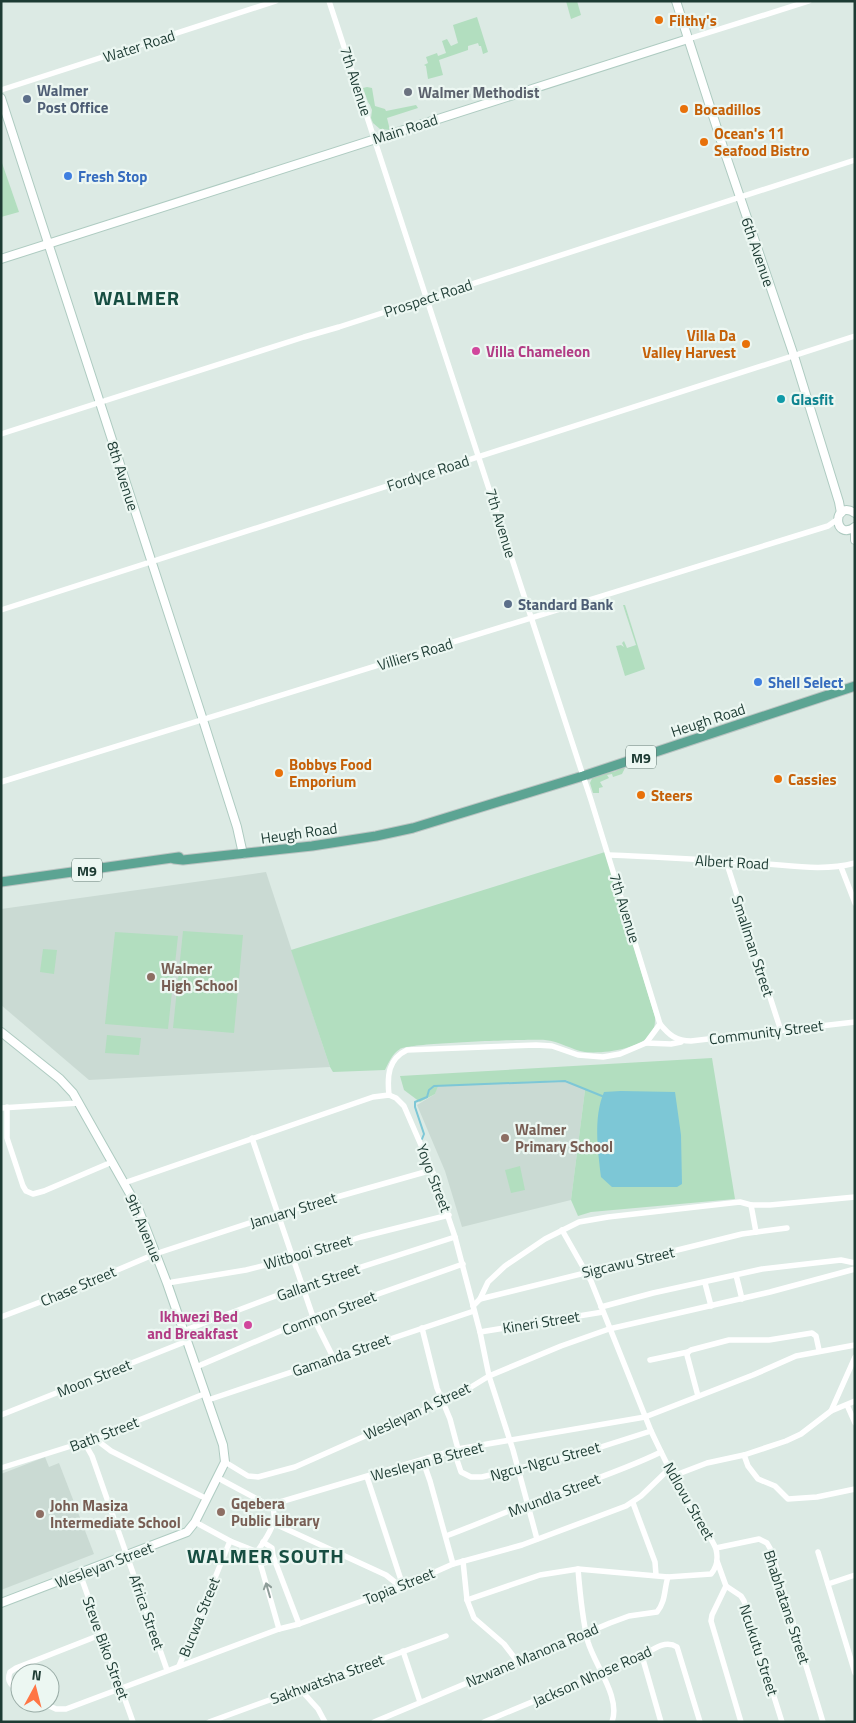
<svg xmlns="http://www.w3.org/2000/svg" width="856" height="1723" viewBox="0 0 856 1723" font-family="'Titillium Web',sans-serif">
	<style>
		.built { fill: #cadad3 }
		.green { fill: #b2debf }
		.water { fill: #7dc7d6 }
		.lines { fill: none; stroke-linecap: round; stroke-linejoin: round }
		.stream { stroke: #7dc7d6; stroke-width: 2 }
		.secondary-casing { stroke: #aecbc1; stroke-width: 10 }
		.primary-casing { stroke: #bbc4c2; stroke-width: 11 }
		.street { stroke: #fff; stroke-width: 5.5 }
		.secondary { stroke: #fff; stroke-width: 8 }
		.primary { stroke: #5ca493; stroke-width: 9 }
		.oneway { stroke: #8e9d99 }
		.food-dot { fill: #e8710a; stroke: #ecf7f2; stroke-width: 2 }
		.worship-dot { fill: #6b7280; stroke: #ecf7f2; stroke-width: 2 }
		.service-dot { fill: #5c6f8a; stroke: #ecf7f2; stroke-width: 2 }
		.shop-dot { fill: #3f7fe0; stroke: #ecf7f2; stroke-width: 2 }
		.hotel-dot { fill: #d1479c; stroke: #ecf7f2; stroke-width: 2 }
		.culture-dot { fill: #0f9aa8; stroke: #ecf7f2; stroke-width: 2 }
		.education-dot { fill: #8d6e63; stroke: #ecf7f2; stroke-width: 2 }
		.labels { text-anchor: middle; dominant-baseline: central; stroke-width: 4.5; stroke-linejoin: round; paint-order: stroke }
		.shield { fill: #ecf7f2; stroke: #5b736c; stroke-width: 1 }
		.shield-label { font-size: 14px; font-weight: bold; fill: #1d3b33 }
		.food-label { font-size: 15px; font-weight: bold; fill: #c56008; stroke: #ecf7f2; text-anchor: start }
		.street-label { font-size: 15px; fill: #1d3b33; stroke: #ecf7f2 }
		.service-label { font-size: 15px; font-weight: bold; fill: #4e5e75; stroke: #ecf7f2; text-anchor: start }
		.worship-label { font-size: 15px; font-weight: bold; fill: #5b616d; stroke: #ecf7f2; text-anchor: start }
		.shop-label { font-size: 15px; font-weight: bold; fill: #366cbe; stroke: #ecf7f2; text-anchor: start }
		.hotel-label { font-size: 15px; font-weight: bold; fill: #b23c85; stroke: #ecf7f2; text-anchor: start }
		.culture-label { font-size: 15px; font-weight: bold; fill: #0d838f; stroke: #ecf7f2; text-anchor: start }
		.education-label { font-size: 15px; font-weight: bold; fill: #785e54; stroke: #ecf7f2; text-anchor: start }
		.district-label { font-size: 20px; font-weight: bold; letter-spacing: 1px; fill: #174e42; stroke: #ecf7f2 }
	</style>
	<rect width="100%" height="100%" fill="#dceae4"/>
	<g class="built">
		<polygon points="266,872 330,1067 89,1080 1,1005 1,909"/>
		<polygon points="566,1080 585,1090 571,1200 462,1227 445,1171 417,1105 435,1094 437,1086"/>
		<polygon points="45,1457 49,1467 59,1463 94,1554 1,1590 1,1474"/>
	</g>
	<g class="green">
		<polygon points="566,1 577,1 581,15 571,19"/>
		<polygon points="477,17 488,52 483,54 481,46 479,46 478,43 468,46 468,50 439,60 443,75 428,79 426,66 424,65 428,63 426,57 437,53 438,56 446,53 442,41 447,39 451,46 458,43 453,25"/>
		<polygon points="367,87 372,88 375,106 385,109 386,111 416,105 418,108 387,118 390,130 380,129 373,123 371,118 372,110 370,105 368,102 363,88"/>
		<polygon points="1,160 19,212 1,217"/>
		<polygon points="623,605 625,605 645,669 625,676 616,646 621,645 624,647 622,643 624,641 627,648 636,645"/>
		<path d="M 622,766 L 625,768 L 622,774 L 613,777 L 612,774 L 607,775 L 609,778 L 600,782 L 603,787 L 599,788 L 599,793 L 593,793 L 590,783 L 593,776 L 605,771 C 612,774 618,771 622,766 Z"/>
		<path d="M 605,852 L 655,1017 C 655,1024 655,1029 650,1035 C 639,1049 603,1054 585,1052 C 572,1050 559,1041 545,1040 C 528,1039 409,1043 400,1049 C 392,1054 389,1062 385,1070 L 333,1072 L 330,1067 L 291,950 Z"/>
		<polygon points="183,931 243,935 234,1033 173,1028"/>
		<polygon points="115,932 178,936 168,1029 105,1024"/>
		<polygon points="43,949 57,950 54,974 40,972"/>
		<polygon points="107,1035 141,1038 139,1055 105,1053"/>
		<polygon points="712,1058 735,1199 591,1212 578,1216 571,1200 585,1090 566,1080 438,1086 435,1094 420,1102 404,1090 400,1076"/>
		<polygon points="520,1166 525,1190 511,1193 505,1170"/>
	</g>
	<path class="water" d="M 621,1091 L 675,1092 L 681,1135 L 682,1184 L 677,1187 L 612,1187 L 601,1177 C 598,1150 593,1118 604,1092 Z"/>
	<g class="lines">
		<polyline class="stream" points="422,1139 424,1134 415,1107 415,1102 427,1097 429,1090 434,1086 565,1081 602,1096"/>
		<g class="secondary-casing">
			<g id="secondary">
				<polyline points="676,1 725,153 794,356 839,502 841,513"/>
				<polyline points="1,98 203,720 237,827 243,854"/>
				<polyline points="1,259 688,39"/>
				<path d="M 855,513 C 832,499 833,542 855,527"/>
				<polyline points="855,527 855,540"/>
				<polyline points="1,1032 60,1079 73,1093 138,1208 167,1283 223,1445 225,1462 195,1522 187,1532 1,1603"/>
			</g>
		</g>
		<g class="primary-casing">
			<g id="primary">
				<polyline points="174,859 183,860 312,846 376,836 413,828 583,776 855,686"/>
				<polyline points="1,882 179,857"/>
			</g>
		</g>
		<g class="street">
			<path d="M 329,1 L 591,800 L 660,1024 C 669,1035 676,1041 691,1041 L 855,1022"/>
			<polyline points="688,39 809,1"/>
			<polyline points="1,90 276,1"/>
			<polyline points="1,434 304,337 339,327 855,160"/>
			<polyline points="1,610 855,336"/>
			<polyline points="1,782 828,526 838,519"/>
			<path d="M 609,855 C 658,857 707,860 755,863 C 789,865 822,872 855,863"/>
			<polyline points="726,861 781,1031"/>
			<polyline points="841,867 855,903"/>
			<polyline points="646,1043 671,1044 681,1042"/>
			<path d="M 389,1095 C 387,1076 388,1059 407,1050 L 536,1045 L 552,1046 L 578,1055 L 603,1057 L 620,1054 L 646,1043 L 660,1024"/>
			<polyline points="7,1107 7,1138 23,1186 26,1191 33,1194 44,1191 112,1162"/>
			<polyline points="1,1108 79,1103"/>
			<polyline points="252,1138 313,1317 333,1357"/>
			<polyline points="124,1183 373,1097 389,1095 396,1098 404,1106 434,1175 455,1237 480,1332 489,1376 513,1450 537,1539"/>
			<polyline points="751,1205 756,1232"/>
			<polyline points="736,1275 742,1299"/>
			<polyline points="167,1283 246,1270 294,1258 361,1237 449,1215"/>
			<polyline points="705,1283 711,1306"/>
			<polyline points="480,1299 488,1282 505,1266 545,1239 579,1222 608,1217 740,1202 751,1205 770,1205 855,1197"/>
			<polyline points="473,1306 480,1299 742,1234 787,1228"/>
			<polyline points="601,1307 653,1293 762,1269 841,1260 855,1263"/>
			<polyline points="1,1317 56,1296 155,1254 277,1214 432,1170"/>
			<polyline points="422,1328 437,1388 450,1419 458,1449"/>
			<polyline points="183,1331 302,1286 455,1237"/>
			<polyline points="480,1332 603,1312"/>
			<polyline points="650,1360 688,1352"/>
			<polyline points="196,1367 313,1317 463,1264"/>
			<polyline points="698,1396 687,1355 688,1352 691,1350 729,1340 769,1340 812,1333 816,1336 819,1350"/>
			<polyline points="208,1400 474,1311"/>
			<polyline points="847,1405 855,1423"/>
			<polyline points="831,1411 855,1401"/>
			<polyline points="1,1415 187,1341"/>
			<polyline points="94,1438 111,1451 207,1499"/>
			<polyline points="84,1442 92,1456 167,1670"/>
			<polyline points="454,1451 461,1472 471,1477 482,1477 579,1454 651,1431"/>
			<polyline points="744,1455 748,1466 758,1479 775,1486 788,1499 817,1497 855,1489"/>
			<polyline points="423,1461 430,1481 453,1564"/>
			<polyline points="225,1462 248,1476 258,1477 295,1467 442,1402 463,1392 489,1376 561,1346 609,1329 770,1292 855,1269"/>
			<polyline points="1,1468 84,1442 204,1394"/>
			<polyline points="673,1476 707,1463 744,1455 786,1441 801,1434 831,1411 855,1357"/>
			<polyline points="367,1477 403,1586"/>
			<polyline points="633,1503 655,1562 656,1575"/>
			<polyline points="270,1505 458,1449 645,1417 753,1375 796,1356 855,1345"/>
			<path d="M 195,1522 L 230,1541 L 257,1552 C 264,1541 280,1521 272,1507 L 218,1478"/>
			<polyline points="273,1523 386,1575 401,1587"/>
			<path d="M 446,1536 C 476,1525 505,1512 535,1501 C 577,1485 620,1472 661,1452"/>
			<polyline points="716,1548 759,1539 767,1543 771,1550 823,1722"/>
			<polyline points="257,1552 279,1629"/>
			<polyline points="818,1552 855,1673"/>
			<polyline points="273,1556 299,1624"/>
			<polyline points="260,1561 263,1563 268,1562 273,1556 272,1548 263,1542"/>
			<polyline points="463,1561 467,1600 474,1618 504,1644 517,1661"/>
			<polyline points="717,1561 726,1586 741,1596 744,1601 782,1722"/>
			<path d="M 578,1569 C 580,1594 582,1618 588,1642 C 595,1666 621,1697 612,1722"/>
			<polyline points="80,1574 133,1722"/>
			<polyline points="828,1584 855,1575"/>
			<polyline points="726,1586 712,1615 711,1621 741,1722"/>
			<path d="M 467,1600 L 540,1575 L 578,1569 L 668,1577 L 711,1574 C 717,1567 718,1557 716,1549 C 712,1538 696,1516 690,1506 C 675,1482 663,1456 651,1431 L 591,1281 L 562,1230"/>
			<polyline points="403,1651 420,1702"/>
			<polyline points="642,1656 661,1722"/>
			<polyline points="179,1666 230,1541"/>
			<polyline points="300,1689 318,1709 325,1722"/>
			<path d="M 20,1691 C 12,1686 6,1682 10,1672 L 16,1668 L 100,1635"/>
			<polyline points="43,1703 56,1709 66,1709 279,1629 299,1624 401,1587 453,1564 522,1545 626,1506 641,1496 669,1469"/>
			<polyline points="209,1722 446,1636"/>
			<path d="M 374,1722 L 610,1623 L 629,1616 L 657,1612 C 666,1601 664,1589 668,1577"/>
			<path d="M 484,1722 L 642,1656 C 652,1650 665,1639 677,1647 L 700,1722"/>
		</g>
		<use href="#secondary" class="secondary"/>
		<use href="#primary" class="primary"/>
	</g>
	<defs><path id="oneway-shaft" d="M-6 0H5M1.5-3L5.5 0L1.5 3" fill="none" stroke-width="1.6" stroke-linecap="round" stroke-linejoin="round" transform="scale(1.25)"/></defs>
	<use class="oneway" href="#oneway-shaft" transform="translate(268 1590) rotate(-106)"/>
	<g class="food-dot">
		<circle cx="659" cy="20" r="5"/>
		<circle cx="684" cy="109" r="5"/>
		<circle cx="704" cy="142" r="5"/>
		<circle cx="746" cy="344" r="5"/>
		<circle cx="279" cy="773" r="5"/>
		<circle cx="778" cy="779" r="5"/>
		<circle cx="641" cy="795" r="5"/>
	</g>
	<circle class="worship-dot" cx="408" cy="92" r="5"/>
	<g class="service-dot">
		<circle cx="27" cy="99" r="5"/>
		<circle cx="508" cy="604" r="5"/>
	</g>
	<g class="shop-dot">
		<circle cx="68" cy="176" r="5"/>
		<circle cx="758" cy="682" r="5"/>
	</g>
	<g class="hotel-dot">
		<circle cx="476" cy="351" r="5"/>
		<circle cx="248" cy="1325" r="5"/>
	</g>
	<circle class="culture-dot" cx="781" cy="399" r="5"/>
	<g class="education-dot">
		<circle cx="151" cy="977" r="5"/>
		<circle cx="505" cy="1138" r="5"/>
		<circle cx="221" cy="1512" r="5"/>
		<circle cx="40" cy="1514" r="5"/>
	</g>
	<g class="labels">
		<g class="shield">
			<rect x="626" y="745.5" width="30" height="23" rx="4"/>
			<rect x="72" y="858.5" width="30" height="23" rx="4"/>
		</g>
		<g class="shield-label">
			<text x="641" y="757">M9</text>
			<text x="87" y="870">M9</text>
		</g>
		<g class="food-label">
			<text x="669" y="20">Filthy's</text>
			<text x="694" y="109">Bocadillos</text>
			<text x="714" y="133">Ocean's 11<tspan x="714" dy="17">Seafood Bistro</tspan></text>
			<text x="736" y="335" text-anchor="end">Villa Da<tspan x="736" dy="17">Valley Harvest</tspan></text>
			<text x="289" y="764">Bobbys Food<tspan x="289" dy="17">Emporium</tspan></text>
			<text x="788" y="779">Cassies</text>
			<text x="651" y="795">Steers</text>
		</g>
		<g class="street-label">
			<text transform="translate(139 46) rotate(-18)">Water Road</text>
			<text transform="translate(356 81) rotate(72)">7th Avenue</text>
			<text transform="translate(405 129) rotate(-18)">Main Road</text>
			<text transform="translate(758 252) rotate(71)">6th Avenue</text>
			<text transform="translate(428 298) rotate(-18)">Prospect Road</text>
			<text transform="translate(428 473) rotate(-18)">Fordyce Road</text>
			<text transform="translate(123 476) rotate(72)">8th Avenue</text>
			<text transform="translate(501 523) rotate(73)">7th Avenue</text>
			<text transform="translate(415 654) rotate(-17)">Villiers Road</text>
			<text transform="translate(708 720) rotate(-18)">Heugh Road</text>
			<text transform="translate(299 833) rotate(-8)">Heugh Road</text>
			<text transform="translate(732 862) rotate(3)">Albert Road</text>
			<text transform="translate(625 908) rotate(73)">7th Avenue</text>
			<text transform="translate(753 946) rotate(72)">Smallman Street</text>
			<text transform="translate(766 1032) rotate(-7)">Community Street</text>
			<text transform="translate(434 1178) rotate(69)">Yoyo Street</text>
			<text transform="translate(293 1210) rotate(-17)">January Street</text>
			<text transform="translate(144 1228) rotate(67)">9th Avenue</text>
			<text transform="translate(308 1252) rotate(-16)">Witbooi Street</text>
			<text transform="translate(628 1262) rotate(-13)">Sigcawu Street</text>
			<text transform="translate(318 1282) rotate(-19)">Gallant Street</text>
			<text transform="translate(78 1286) rotate(-23)">Chase Street</text>
			<text transform="translate(329 1313) rotate(-21)">Common Street</text>
			<text transform="translate(541 1322) rotate(-9)">Kineri Street</text>
			<text transform="translate(341 1355) rotate(-19)">Gamanda Street</text>
			<text transform="translate(94 1378) rotate(-22)">Moon Street</text>
			<text transform="translate(417 1411) rotate(-25)">Wesleyan A Street</text>
			<text transform="translate(104 1434) rotate(-21)">Bath Street</text>
			<text transform="translate(427 1461) rotate(-15)">Wesleyan B Street</text>
			<text transform="translate(545 1461) rotate(-15)">Ngcu-Ngcu Street</text>
			<text transform="translate(554 1495) rotate(-21)">Mvundla Street</text>
			<text transform="translate(689 1501) rotate(60)">Ndlovu Street</text>
			<text transform="translate(104 1565) rotate(-21)">Wesleyan Street</text>
			<text transform="translate(399 1586) rotate(-22)">Topia Street</text>
			<text transform="translate(787 1607) rotate(72)">Bhabhatane Street</text>
			<text transform="translate(147 1612) rotate(71)">Africa Street</text>
			<text transform="translate(199 1617) rotate(-68)">Bucwa Street</text>
			<text transform="translate(106 1648) rotate(70)">Steve Biko Street</text>
			<text transform="translate(759 1650) rotate(72)">Ncukutu Street</text>
			<text transform="translate(532 1655) rotate(-23)">Nzwane Manona Road</text>
			<text transform="translate(592 1676) rotate(-24)">Jackson Nhose Road</text>
			<text transform="translate(327 1679) rotate(-20)">Sakhwatsha Street</text>
		</g>
		<g class="service-label">
			<text x="37" y="90">Walmer<tspan x="37" dy="17">Post Office</tspan></text>
			<text x="518" y="604">Standard Bank</text>
		</g>
		<g class="worship-label">
			<text x="418" y="92">Walmer Methodist</text>
		</g>
		<g class="shop-label">
			<text x="78" y="176">Fresh Stop</text>
			<text x="768" y="682">Shell Select</text>
		</g>
		<g class="hotel-label">
			<text x="486" y="351">Villa Chameleon</text>
			<text x="238" y="1316" text-anchor="end">Ikhwezi Bed<tspan x="238" dy="17">and Breakfast</tspan></text>
		</g>
		<g class="culture-label">
			<text x="791" y="399">Glasfit</text>
		</g>
		<g class="education-label">
			<text x="161" y="968">Walmer<tspan x="161" dy="17">High School</tspan></text>
			<text x="515" y="1129">Walmer<tspan x="515" dy="17">Primary School</tspan></text>
			<text x="231" y="1503">Gqebera<tspan x="231" dy="17">Public Library</tspan></text>
			<text x="50" y="1505">John Masiza<tspan x="50" dy="17">Intermediate School</tspan></text>
		</g>
		<g class="district-label">
			<text x="137" y="297">WALMER</text>
			<text x="266" y="1555">WALMER SOUTH</text>
		</g>
	</g>
	<rect width="856" height="1723" fill="none" stroke="#1d3b33" stroke-width="5"/>
	<g transform="translate(35 1688) rotate(7)"><circle r="24" fill="#ecf7f2" stroke="#99aca6"/>
	<path d="M0-4L9 19L0 12L-9 19Z" fill="#ff7645"/>
	<text y="-8" font-size="14" font-weight="bold" text-anchor="middle" fill="#1d3b33">N</text>
	</g>
</svg>
